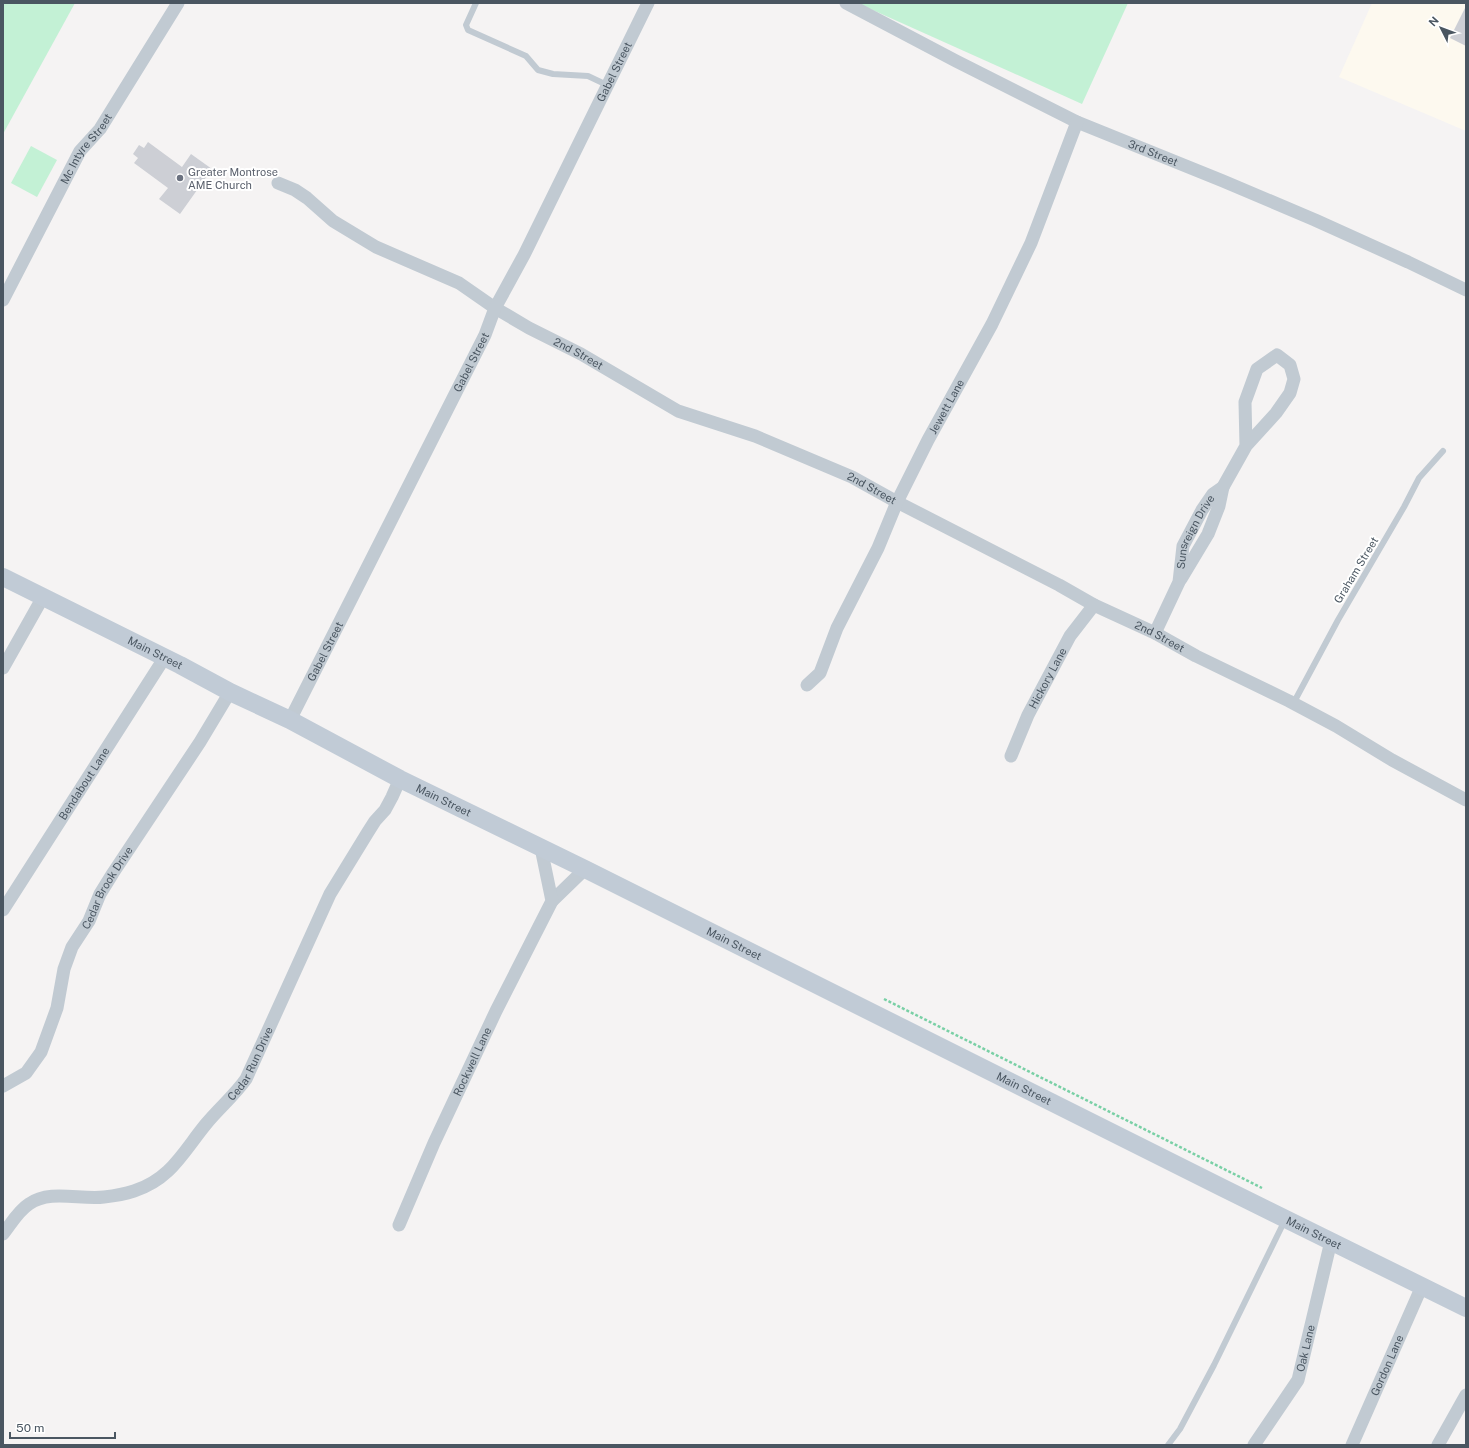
<svg xmlns="http://www.w3.org/2000/svg" width="1469" height="1448" viewBox="0 0 1469 1448" font-family="'Public Sans',sans-serif">
	<style>
		.commercial { fill: #fdf9ef }
		.green { fill: #c3f1d5 }
		.building { fill: #cdcfd5 }
		.lines { fill: none; stroke-linecap: round; stroke-linejoin: round }
		.path { stroke: #7ad0a6; stroke-width: 2.5; stroke-dasharray: 3 2; stroke-linecap: butt }
		.service { stroke: #c1cad2; stroke-width: 6 }
		.minor { stroke: #c1cad2; stroke-width: 13 }
		.secondary { stroke: #c1cbd6; stroke-width: 18 }
		.worship-dot { fill: #6b7280; stroke: #fff; stroke-width: 1.5 }
		.labels { text-anchor: middle; dominant-baseline: central; stroke-width: 4; stroke-linejoin: round; paint-order: stroke }
		.street-label { font-size: 11px; fill: #4a5661; stroke: #fff }
		.worship-label { font-size: 11px; fill: #5b616d; stroke: #fff; text-anchor: start }
	</style>
	<rect width="100%" height="100%" fill="#f5f3f3"/>
	<polygon class="commercial" points="1372,3 1466,3 1466,131 1339,77"/>
	<g class="green">
		<polygon points="3,3 75,3 3,134"/>
		<polygon points="857,3 1128,3 1082,104"/>
		<polygon points="31,146 57,160 37,197 11,183"/>
	</g>
	<g class="building">
		<polygon points="1466,6 1466,46 1450,38"/>
		<polygon points="148,142 182,167 191,154 212,169 180,214 159,199 168,188 134,163 138,158 133,154 139,145 144,148"/>
	</g>
	<g class="lines">
		<polyline class="path" points="884,999 1262,1188"/>
		<g class="service">
			<polyline points="476,3 466,25 468,30 526,56 538,70 553,74 588,76 607,85"/>
			<polyline points="1293,704 1338,620 1404,507 1419,478 1443,451"/>
			<polyline points="1168,1445 1180,1429 1214,1365 1285,1220"/>
		</g>
		<g class="minor">
			<path id="s1" d="M 846,3 L 956,61 L 1077,122 L 1223,181 L 1315,220 L 1408,262 L 1466,290"/>
			<path id="s2" d="M 278,183 L 295,190 L 307,198 L 333,221 L 376,247 L 459,283 L 495,308 L 529,328 L 581,354 L 678,411 L 755,436 L 852,477 L 897,502 L 1059,585 L 1094,605 L 1155,633 L 1196,656 L 1289,701 L 1336,726 L 1392,760 L 1466,800"/>
			<path id="s3" d="M 3,300 L 80,151 L 100,129 L 178,3"/>
			<polyline points="1181,579 1208,534 1219,506 1223,487"/>
			<path id="s4" d="M 1155,633 L 1179,582 L 1183,546 L 1202,510 L 1213,494 L 1223,487 L 1246,446 L 1245,402 L 1257,369 L 1277,355 L 1290,365 L 1294,379 L 1290,393 L 1276,413 L 1246,446"/>
			<polyline points="3,668 43,597"/>
			<path id="s5" d="M 807,685 L 820,673 L 837,628 L 878,548 L 897,502 L 928,440 L 992,324 L 1031,243 L 1077,122"/>
			<path id="s6" d="M 290,720 C 356,592 420,463 485,335 L 495,308 L 524,255 L 648,3"/>
			<path id="s7" d="M 1011,756 L 1028,715 L 1070,636 L 1094,605"/>
			<polyline points="552,901 585,869"/>
			<path id="s8" d="M 3,910 L 165,657"/>
			<path id="s9" d="M 3,1086 L 26,1073 L 41,1052 L 57,1008 L 64,969 L 72,947 L 89,921 L 100,894 L 113,873 L 200,742 L 230,692"/>
			<path id="s10" d="M 399,1225 L 434,1143 L 496,1011 L 552,901 L 541,848"/>
			<path id="s11" d="M 3,1234 C 11,1224 18,1211 29,1204 C 50,1189 80,1200 104,1197 C 113,1196 125,1194 134,1191 C 171,1179 183,1152 206,1124 C 219,1108 234,1096 246,1079 L 330,894 L 368,832 L 375,821 L 385,810 L 392,797 L 400,779"/>
			<path id="s12" d="M 1254,1445 L 1298,1380 L 1331,1241"/>
			<path id="s13" d="M 1352,1445 L 1422,1286"/>
			<polyline points="1438,1445 1466,1395"/>
		</g>
		<path class="secondary" id="s14" d="M 3,577 L 180,665 L 230,692 L 290,720 L 400,779 L 585,869 L 1223,1188 L 1466,1308"/>
	</g>
	<circle class="worship-dot" cx="180" cy="178" r="4"/>
	<g class="labels">
		<g class="street-label">
			<text stroke="none"><textPath href="#s6" startOffset="725">Gabel Street</textPath></text>
			<text stroke="none"><textPath href="#s3" startOffset="173">Mc Intyre Street</textPath></text>
			<text stroke="none"><textPath href="#s1" startOffset="342">3rd Street</textPath></text>
			<text stroke="none"><textPath href="#s2" startOffset="347">2nd Street</textPath></text>
			<text stroke="none"><textPath href="#s6" startOffset="401">Gabel Street</textPath></text>
			<text stroke="none"><textPath href="#s5" startOffset="313">Jewett Lane</textPath></text>
			<text stroke="none"><textPath href="#s2" startOffset="671">2nd Street</textPath></text>
			<text stroke="none"><textPath href="#s4" startOffset="110">Sunsreign Drive</textPath></text>
			<text transform="translate(1356 570) rotate(-59)">Graham Street</text>
			<text stroke="none"><textPath href="#s2" startOffset="995">2nd Street</textPath></text>
			<text stroke="none"><textPath href="#s14" startOffset="170">Main Street</textPath></text>
			<text stroke="none"><textPath href="#s6" startOffset="77">Gabel Street</textPath></text>
			<text stroke="none"><textPath href="#s7" startOffset="86">Hickory Lane</textPath></text>
			<text stroke="none"><textPath href="#s8" startOffset="150">Bendabout Lane</textPath></text>
			<text stroke="none"><textPath href="#s14" startOffset="494">Main Street</textPath></text>
			<text stroke="none"><textPath href="#s9" startOffset="231">Cedar Brook Drive</textPath></text>
			<text stroke="none"><textPath href="#s14" startOffset="818">Main Street</textPath></text>
			<text stroke="none"><textPath href="#s10" startOffset="179">Rockwell Lane</textPath></text>
			<text stroke="none"><textPath href="#s11" startOffset="323">Cedar Run Drive</textPath></text>
			<text stroke="none"><textPath href="#s14" startOffset="1142">Main Street</textPath></text>
			<text stroke="none"><textPath href="#s14" startOffset="1466">Main Street</textPath></text>
			<text stroke="none"><textPath href="#s12" startOffset="111">Oak Lane</textPath></text>
			<text stroke="none"><textPath href="#s13" startOffset="87">Gordon Lane</textPath></text>
		</g>
		<g class="worship-label">
			<text x="188" y="172">Greater Montrose<tspan x="188" dy="13">AME Church</tspan></text>
		</g>
	</g>
	<rect width="1469" height="1448" fill="none" stroke="#4a5661" stroke-width="8"/>
	<g transform="translate(1441 28) rotate(312)" stroke="#ffffff" stroke-width="3" paint-order="stroke">
	<path d="M0-3L7 15L0 10L-7 15Z" fill="#4a5661"/>
	<text y="-6" font-size="11" font-weight="bold" text-anchor="middle" fill="#4a5661">N</text>
	</g>
	<path d="M10 1432v6h105v-6" fill="none" stroke="#4a5661" stroke-width="2"/>
	<text x="16" y="1432" font-size="12" fill="#4a5661" stroke="#ffffff" stroke-width="3" paint-order="stroke">50 m</text>
</svg>
